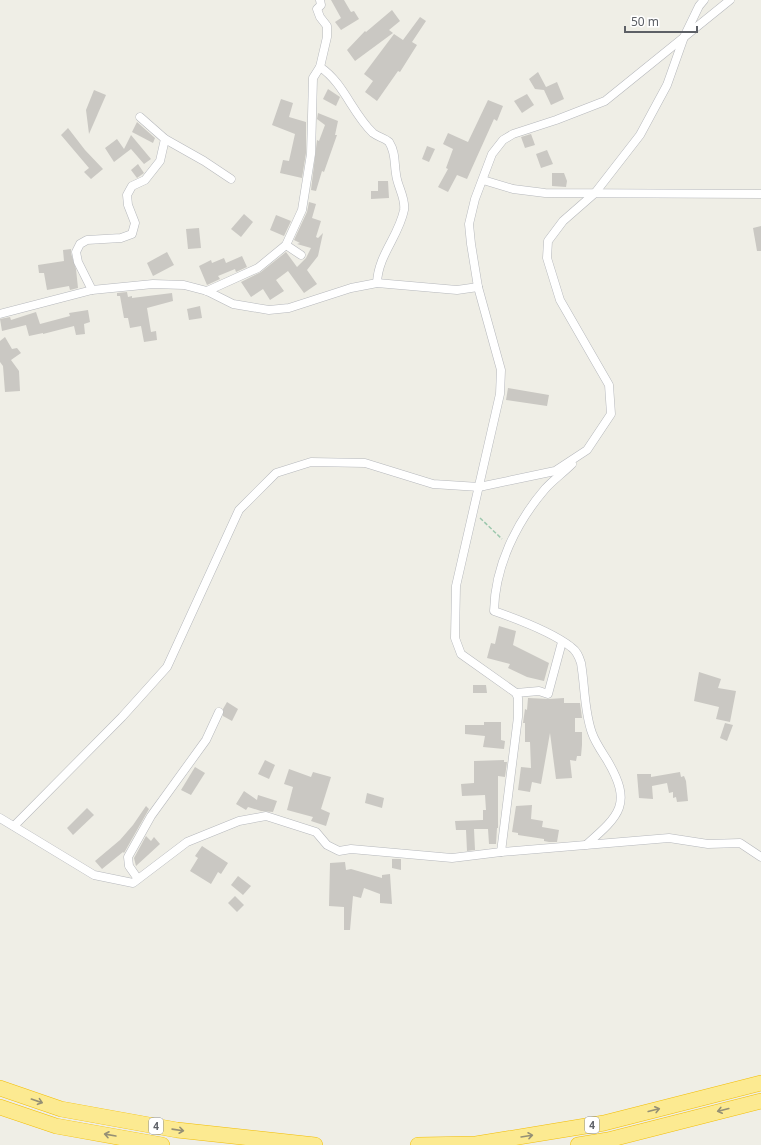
<svg xmlns="http://www.w3.org/2000/svg" width="761" height="1145" viewBox="0 0 761 1145" font-family="'Noto Sans',sans-serif">
	<style>
		.building { fill: #cac8c3 }
		.lines { fill: none; stroke-linecap: round; stroke-linejoin: round }
		.minor-casing { stroke: #b6b8bc; stroke-width: 9 }
		.motorway-casing { stroke: #f2bd03; stroke-width: 16 }
		.path { stroke: #9cc7ad; stroke-width: 1.5; stroke-dasharray: 4 2; stroke-linecap: butt }
		.minor { stroke: #fff; stroke-width: 8 }
		.motorway { stroke: #fcea91; stroke-width: 15 }
		.oneway { stroke: #959075 }
		.labels { text-anchor: middle; dominant-baseline: central; stroke-width: 4; stroke-linejoin: round; paint-order: stroke }
		.shield { fill: #fff; stroke: #8e9094; stroke-width: 1 }
		.shield-label { font-size: 10px; font-weight: bold; fill: #5d6066 }
	</style>
	<rect width="100%" height="100%" fill="#efeee6"/>
	<g class="building">
		<polygon points="331,0 344,0 351,12 354,11 359,19 341,30 335,22 341,18"/>
		<polygon points="392,10 400,21 389,30 393,33 355,61 347,50 365,31 366,32"/>
		<polygon points="420,17 426,21 412,42 417,45 400,72 398,71 377,101 365,92 373,81 364,74 394,34 403,40"/>
		<polygon points="538,72 546,87 557,82 564,99 551,105 544,90 535,89 529,79"/>
		<polygon points="328,89 340,97 336,106 323,99"/>
		<polygon points="94,90 106,95 89,134 86,110"/>
		<polygon points="527,94 534,105 522,113 514,101"/>
		<polygon points="281,99 293,103 289,117 306,122 306,153 302,178 280,173 283,160 289,161 295,134 272,125"/>
		<polygon points="488,100 503,106 497,121 494,119 467,179 457,175 448,192 438,187 448,169 446,168 453,149 443,144 448,133 468,142"/>
		<polygon points="318,113 338,121 335,135 337,135 324,172 322,171 316,191 311,190 317,140 319,141 325,125 317,119"/>
		<polygon points="137,122 155,138 153,143 132,132"/>
		<polygon points="68,128 85,150 103,169 91,179 84,172 89,168 61,135"/>
		<polygon points="531,134 535,145 525,148 521,137"/>
		<polygon points="131,135 151,159 144,164 131,149 114,162 105,148 117,139 124,149"/>
		<polygon points="427,146 435,149 429,162 422,159"/>
		<polygon points="547,150 553,164 541,168 536,154"/>
		<polygon points="138,164 144,173 137,178 131,170"/>
		<polygon points="552,173 564,173 567,181 566,187 552,186"/>
		<polygon points="378,181 388,181 389,198 371,199 371,191 378,191"/>
		<polygon points="309,202 316,204 312,218 321,221 316,237 318,238 323,233 318,256 307,270 317,284 304,293 288,271 276,280 284,291 270,300 263,289 251,297 241,282 261,272 286,252 297,267 306,258 311,248 297,244 300,243 294,240 307,212"/>
		<polygon points="244,214 253,222 241,237 231,229"/>
		<polygon points="276,215 291,221 284,236 270,230"/>
		<polygon points="761,226 761,251 757,251 753,228"/>
		<polygon points="199,228 201,248 188,249 186,229"/>
		<polygon points="71,249 71,253 76,269 78,288 70,290 69,286 47,290 44,273 39,273 38,265 64,261 63,250"/>
		<polygon points="167,252 174,265 153,276 147,263"/>
		<polygon points="242,256 247,267 236,272 235,269 218,276 220,279 207,285 199,266 211,260 212,263 224,258 226,263"/>
		<polygon points="127,292 128,297 132,296 132,298 172,293 173,301 147,308 151,332 156,331 157,340 144,342 141,326 130,328 128,318 124,318 120,296 117,296 117,293"/>
		<polygon points="200,306 202,318 189,320 187,309"/>
		<polygon points="88,310 90,322 84,324 85,334 76,335 74,326 43,334 43,333 29,336 26,325 2,331 0,319 10,317 11,320 36,312 40,324 70,316 69,313"/>
		<polygon points="5,337 12,349 17,348 21,353 11,360 19,371 20,391 5,392 3,366 0,362 0,341"/>
		<polygon points="508,388 549,395 547,406 506,400"/>
		<polygon points="499,626 516,631 513,645 549,663 544,681 527,677 508,668 510,664 487,658 491,643 495,644"/>
		<polygon points="699,672 721,679 718,688 736,691 730,722 716,719 719,707 694,701"/>
		<polygon points="473,685 486,685 487,693 473,693"/>
		<polygon points="528,698 549,699 564,698 564,703 580,703 582,718 575,718 575,732 582,732 582,745 581,756 577,756 576,761 570,760 572,778 556,779 550,733 541,784 532,782 530,792 518,790 521,767 531,768 530,742 525,742 525,723 523,723 525,709 527,710"/>
		<polygon points="227,702 238,709 232,721 223,716 223,709"/>
		<polygon points="484,722 501,722 501,740 505,741 504,749 483,747 485,736 465,734 465,725 484,725"/>
		<polygon points="725,723 733,725 727,741 720,738"/>
		<polygon points="265,760 275,765 269,779 258,774"/>
		<polygon points="504,760 504,762 507,762 505,777 498,776 498,828 497,828 496,844 489,844 488,829 474,829 475,850 467,851 466,830 456,830 455,821 483,820 483,810 486,810 485,795 462,796 461,784 474,783 474,761"/>
		<polygon points="195,767 205,773 191,795 181,790"/>
		<polygon points="289,769 311,777 313,772 331,777 321,809 330,813 326,826 311,821 313,817 287,810 293,787 284,784"/>
		<polygon points="680,772 681,777 684,776 686,781 688,801 677,802 676,797 673,798 673,792 669,793 667,783 652,786 653,799 639,798 637,774 651,774 651,777"/>
		<polygon points="244,791 257,800 258,795 277,801 273,812 261,811 248,807 246,810 236,804"/>
		<polygon points="367,793 384,798 382,808 365,803"/>
		<polygon points="532,805 531,819 543,821 542,827 559,830 557,842 549,842 544,841 544,839 518,835 518,833 512,832 516,806"/>
		<polygon points="146,806 149,809 124,853 123,852 102,869 95,861 120,840 133,825"/>
		<polygon points="87,808 94,815 73,835 67,828"/>
		<polygon points="146,836 151,841 154,837 160,844 136,866 134,858"/>
		<polygon points="202,846 228,863 221,874 218,872 211,884 190,871 198,858 195,856"/>
		<polygon points="392,859 401,859 401,870 392,868"/>
		<polygon points="345,862 346,870 351,869 382,878 382,875 390,874 392,904 380,903 380,894 364,888 361,898 353,896 350,930 344,930 344,907 329,906 330,863"/>
		<polygon points="238,876 251,886 243,895 231,885"/>
		<polygon points="235,896 244,905 237,912 228,903"/>
	</g>
	<g class="lines">
		<g class="minor-casing">
			<g id="minor">
				<path d="M 320,67 C 344,83 352,113 373,133 C 378,137 385,138 389,142 C 396,153 394,163 396,174 C 397,186 406,198 404,210 C 399,236 378,255 377,283"/>
				<polyline points="165,139 204,161 231,179"/>
				<polyline points="483,180 513,189 545,193 761,194"/>
				<polyline points="286,245 301,255"/>
				<polyline points="92,290 78,262 76,252 80,244 87,240 121,238 132,234 135,223 128,205 127,195 132,186 145,180 160,161 165,139 140,117"/>
				<polyline points="207,291 258,268 286,245 302,210 311,154 313,78 320,67 327,37 327,26 320,17 317,9 321,5 320,0"/>
				<polyline points="0,314 92,290 153,284 184,285 207,291 233,304 269,310 289,308 351,288 377,283 457,290 478,287"/>
				<path d="M 572,464 C 563,473 553,480 545,489 C 516,523 495,566 494,611 C 517,619 552,632 571,647 C 577,651 579,657 581,663 C 585,686 584,711 592,733 C 595,742 602,752 607,760 C 633,804 620,815 586,845"/>
				<polyline points="516,693 539,691 548,694 562,642"/>
				<polyline points="0,818 94,875 133,883 187,842 239,821 266,816 316,832 327,845 339,851 351,849 452,858 501,852 669,838 708,844 740,843 761,857"/>
				<polyline points="14,826 122,717 167,667 239,510 276,473 311,462 365,463 433,484 479,487 555,471 587,450 611,414 609,385 560,300 547,258 548,241 563,221 595,193 640,135 667,85 684,37 699,6 704,0"/>
				<polyline points="501,852 518,717 518,698 516,693 461,654 455,638 456,586 500,394 501,370 478,287 471,244 469,224 475,199 492,154 503,140 513,134 556,120 605,101 730,0"/>
				<polyline points="138,879 129,866 128,857 151,816 206,740 219,712"/>
			</g>
		</g>
		<g class="motorway-casing">
			<g id="motorway">
				<polyline points="0,1088 61,1109 177,1130 315,1145"/>
				<polyline points="0,1107 56,1126 162,1145"/>
				<polyline points="418,1145 476,1144 604,1123 761,1083"/>
				<polyline points="578,1145 608,1140 761,1101"/>
			</g>
		</g>
		<polyline class="path" points="480,518 502,539"/>
		<use href="#minor" class="minor"/>
		<use href="#motorway" class="motorway"/>
	</g>
	<defs><path id="oneway-shaft" d="M-6 0H5M1.5-3L5.5 0L1.5 3" fill="none" stroke-width="1.6" stroke-linecap="round" stroke-linejoin="round"/></defs>
	<g class="oneway">
		<use href="#oneway-shaft" transform="translate(37 1101) rotate(19)"/>
		<use href="#oneway-shaft" transform="translate(654 1110) rotate(-14)"/>
		<use href="#oneway-shaft" transform="translate(723 1110) rotate(166)"/>
		<use href="#oneway-shaft" transform="translate(178 1130) rotate(8)"/>
		<use href="#oneway-shaft" transform="translate(110 1135) rotate(-170)"/>
		<use href="#oneway-shaft" transform="translate(527 1136) rotate(-9)"/>
	</g>
	<g class="labels">
		<g class="shield">
			<rect x="585" y="1117" width="14" height="16" rx="3"/>
			<rect x="149" y="1118" width="14" height="16" rx="3"/>
		</g>
		<g class="shield-label">
			<text x="592" y="1125">4</text>
			<text x="156" y="1126">4</text>
		</g>
	</g>
	<path d="M625 26v6h72v-6" fill="none" stroke="#5d6066" stroke-width="2"/>
	<text x="631" y="26" font-size="12" fill="#5d6066" stroke="#ffffff" stroke-width="3" paint-order="stroke">50 m</text>
</svg>
